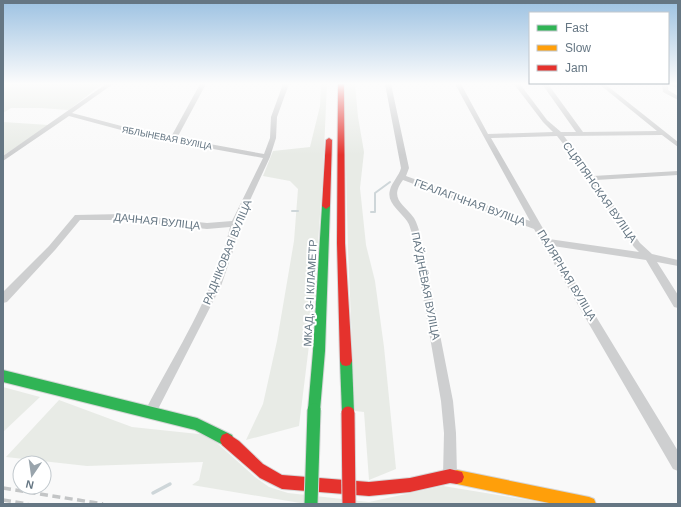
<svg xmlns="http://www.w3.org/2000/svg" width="681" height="507" viewBox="0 0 681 507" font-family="Arial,sans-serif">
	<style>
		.green { fill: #e8ebe6 }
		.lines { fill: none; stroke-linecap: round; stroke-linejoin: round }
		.stream-far1 { stroke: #ced6d9; stroke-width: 2 }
		.stream { stroke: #ced6d9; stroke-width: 3.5 }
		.fast-casing { stroke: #d5d6d7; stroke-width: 2 }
		.slow-casing { stroke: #d5d6d7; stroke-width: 2 }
		.jam-casing { stroke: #d5d6d7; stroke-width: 2 }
		.street { fill: #cecfd0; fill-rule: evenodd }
		.fast { fill: #30b455; fill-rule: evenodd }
		.slow { fill: #ff9f0a; fill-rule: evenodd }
		.jam { fill: #e5322d; fill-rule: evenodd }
		.rail { stroke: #c3c5c6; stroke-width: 3.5; stroke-dasharray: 8 4.5; stroke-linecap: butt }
		.fast-bridge-casing { stroke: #d5d6d6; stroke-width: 15; stroke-linecap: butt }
		.jam-bridge-casing { stroke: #d5d6d6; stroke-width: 15; stroke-linecap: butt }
		.fast-bridge { stroke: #30b455; stroke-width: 13 }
		.jam-bridge { stroke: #e5322d; stroke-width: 13 }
		.labels { text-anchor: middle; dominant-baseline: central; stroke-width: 4; stroke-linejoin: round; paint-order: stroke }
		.far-street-label { font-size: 9px; fill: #657683; stroke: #fff }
		.street-label { font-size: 11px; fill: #657683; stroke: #fff }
	</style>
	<rect width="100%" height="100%" fill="#f9f9f9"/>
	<g class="green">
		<polygon points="3,84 102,84 69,110 40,108 11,108 3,113"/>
		<polygon points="321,84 327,84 323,172 313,313 299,426 246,440 263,404 277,341 294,241 298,189 290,181 263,176 273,151 310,147 320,106"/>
		<polygon points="344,84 355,84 358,117 364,152 360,188 366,245 375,281 384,347 396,469 369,480 364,412 355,411 348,250"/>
		<polygon points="3,122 49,125 3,156"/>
		<polygon points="3,387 40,397 3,432"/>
		<polygon points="59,400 132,427 208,435 255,477 269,487 288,493 369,502 443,486 553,504 306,504 192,485 199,480 203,462 87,466 6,457"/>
	</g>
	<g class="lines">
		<g class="stream-far1">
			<polyline points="292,211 298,211"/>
			<polyline points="371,212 375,212 375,193 390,182"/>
		</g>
		<polyline class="stream" points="153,493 170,484"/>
		<g class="fast-casing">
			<g id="fast">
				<polygon points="326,203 330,206 325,351 320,410 318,414 314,416 310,414 308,410 313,351 322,206"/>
				<polygon points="346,356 350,357 352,361 354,413 352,417 348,419 344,417 342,413 340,361 342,357"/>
				<polygon points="3,370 197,418 232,435 234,440 232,445 227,447 195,430 3,382"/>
			</g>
		</g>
		<g class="slow-casing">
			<polygon id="slow" points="457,470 589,497 594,499 596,504 554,504 457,484 452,482 450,477 452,472"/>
		</g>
		<g class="jam-casing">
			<g id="jam">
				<polygon points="338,84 344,84 345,243 352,361 350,365 346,366 342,365 340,361 337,243"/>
				<polygon points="329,138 332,140 330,206 326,209 322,206 326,140"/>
				<polygon points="227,433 239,441 263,464 282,475 369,482 410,478 450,469 462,472 464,477 462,482 457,484 450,483 410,492 369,496 282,489 260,478 222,445 220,440 222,435"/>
			</g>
		</g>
		<g class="street">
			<path d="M 106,84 L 113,84 L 72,113 L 148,133 L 171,137 L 200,84 L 206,84 L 177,138 L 264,154 L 270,138 L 271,117 L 283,84 L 289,84 L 277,117 L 276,138 L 270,157 L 239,224 L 233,251 L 221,286 L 154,417 L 150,419 L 146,417 L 144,413 L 146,409 C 177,350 215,292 230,227 L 207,229 L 123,220 L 80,220 L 55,250 L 7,302 L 3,303 L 3,292 L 49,246 L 75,215 L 123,214 L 207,223 L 232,221 L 263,158 L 147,137 L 69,116 L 3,161 L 3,156 Z"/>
			<path d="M 385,84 L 391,84 L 409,168 L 406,176 L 530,221 L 455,84 L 461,84 L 488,134 L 553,132 L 543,122 L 514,84 L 520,84 L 547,120 L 561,132 L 576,132 L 542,84 L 548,84 L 583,132 L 657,131 L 599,84 L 605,84 L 678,142 L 678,147 L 662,135 L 564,136 L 593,176 L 678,171 L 678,175 L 596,180 L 640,243 L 652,254 L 678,260 L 678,266 L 657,262 L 678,295 L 678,308 L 674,307 L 646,260 L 553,246 L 678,451 L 678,471 L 673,469 L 534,229 L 403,180 C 389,199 403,203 414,218 C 417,223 418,228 420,233 L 453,401 L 456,433 L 457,476 L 455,481 L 450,483 L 445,481 L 443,476 L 444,433 L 441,401 L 412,233 C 410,229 410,225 407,221 C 401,212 386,203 390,190 C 392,182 399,176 401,168 ZM 557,136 L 569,151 L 634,247 L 639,252 L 549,239 L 491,138 Z"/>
			<polygon points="662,84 678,84 678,88 668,85 668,90 678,96 678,100 663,92"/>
		</g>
		<use href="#fast" class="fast"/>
		<use href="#slow" class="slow"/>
		<use href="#jam" class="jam"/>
		<g class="rail">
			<polyline points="3,488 103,504"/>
			<polyline points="3,500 28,504"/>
		</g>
		<g class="fast-bridge-casing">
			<polyline id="fast-bridge" points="311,504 314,410"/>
		</g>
		<g class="jam-bridge-casing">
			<polyline id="jam-bridge" points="348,413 349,504"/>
		</g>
		<use href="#fast-bridge" class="fast-bridge"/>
		<use href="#jam-bridge" class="jam-bridge"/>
	</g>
	<linearGradient id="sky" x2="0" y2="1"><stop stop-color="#9dc2e2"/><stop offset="0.54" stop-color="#fcfcfc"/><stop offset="1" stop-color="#fcfcfc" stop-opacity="0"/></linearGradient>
	<rect width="681" height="155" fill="url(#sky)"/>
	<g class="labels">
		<g class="far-street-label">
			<text transform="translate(167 138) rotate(11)">ЯБЛЫНЕВАЯ ВУЛІЦА</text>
		</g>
		<g class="street-label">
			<text transform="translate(600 192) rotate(55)">СЦЯПЯНСКАЯ ВУЛІЦА</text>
			<text transform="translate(470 202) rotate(20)">ГЕАЛАГІЧНАЯ ВУЛІЦА</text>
			<text transform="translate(157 221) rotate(6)">ДАЧНАЯ ВУЛІЦА</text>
			<text transform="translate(227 252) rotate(-68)">РАДНІКОВАЯ ВУЛІЦА</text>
			<text transform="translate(567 275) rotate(59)">ПАЛЯРНАЯ ВУЛІЦА</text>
			<text transform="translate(426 286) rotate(79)">ПАЎДНЁВАЯ ВУЛІЦА</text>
			<text transform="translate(310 293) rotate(-87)">МКАД, 3-І КІЛАМЕТР</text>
		</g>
	</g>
	<rect width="681" height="507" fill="none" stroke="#657683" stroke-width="8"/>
	<rect x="529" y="12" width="140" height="72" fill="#ffffff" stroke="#c1c8cd"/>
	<rect x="537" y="25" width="20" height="6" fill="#30b455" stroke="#c1c8cd"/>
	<text x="565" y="32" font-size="12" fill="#657683">Fast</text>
	<rect x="537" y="45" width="20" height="6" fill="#ff9f0a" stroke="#c1c8cd"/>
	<text x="565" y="52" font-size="12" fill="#657683">Slow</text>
	<rect x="537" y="65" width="20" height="6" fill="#e5322d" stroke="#c1c8cd"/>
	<text x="565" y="72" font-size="12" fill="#657683">Jam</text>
	<g transform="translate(32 475) rotate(193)"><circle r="19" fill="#ffffff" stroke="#c1c8cd"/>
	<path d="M0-3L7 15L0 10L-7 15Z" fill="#99a4ac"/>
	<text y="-6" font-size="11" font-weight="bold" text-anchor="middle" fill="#657683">N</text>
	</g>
</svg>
